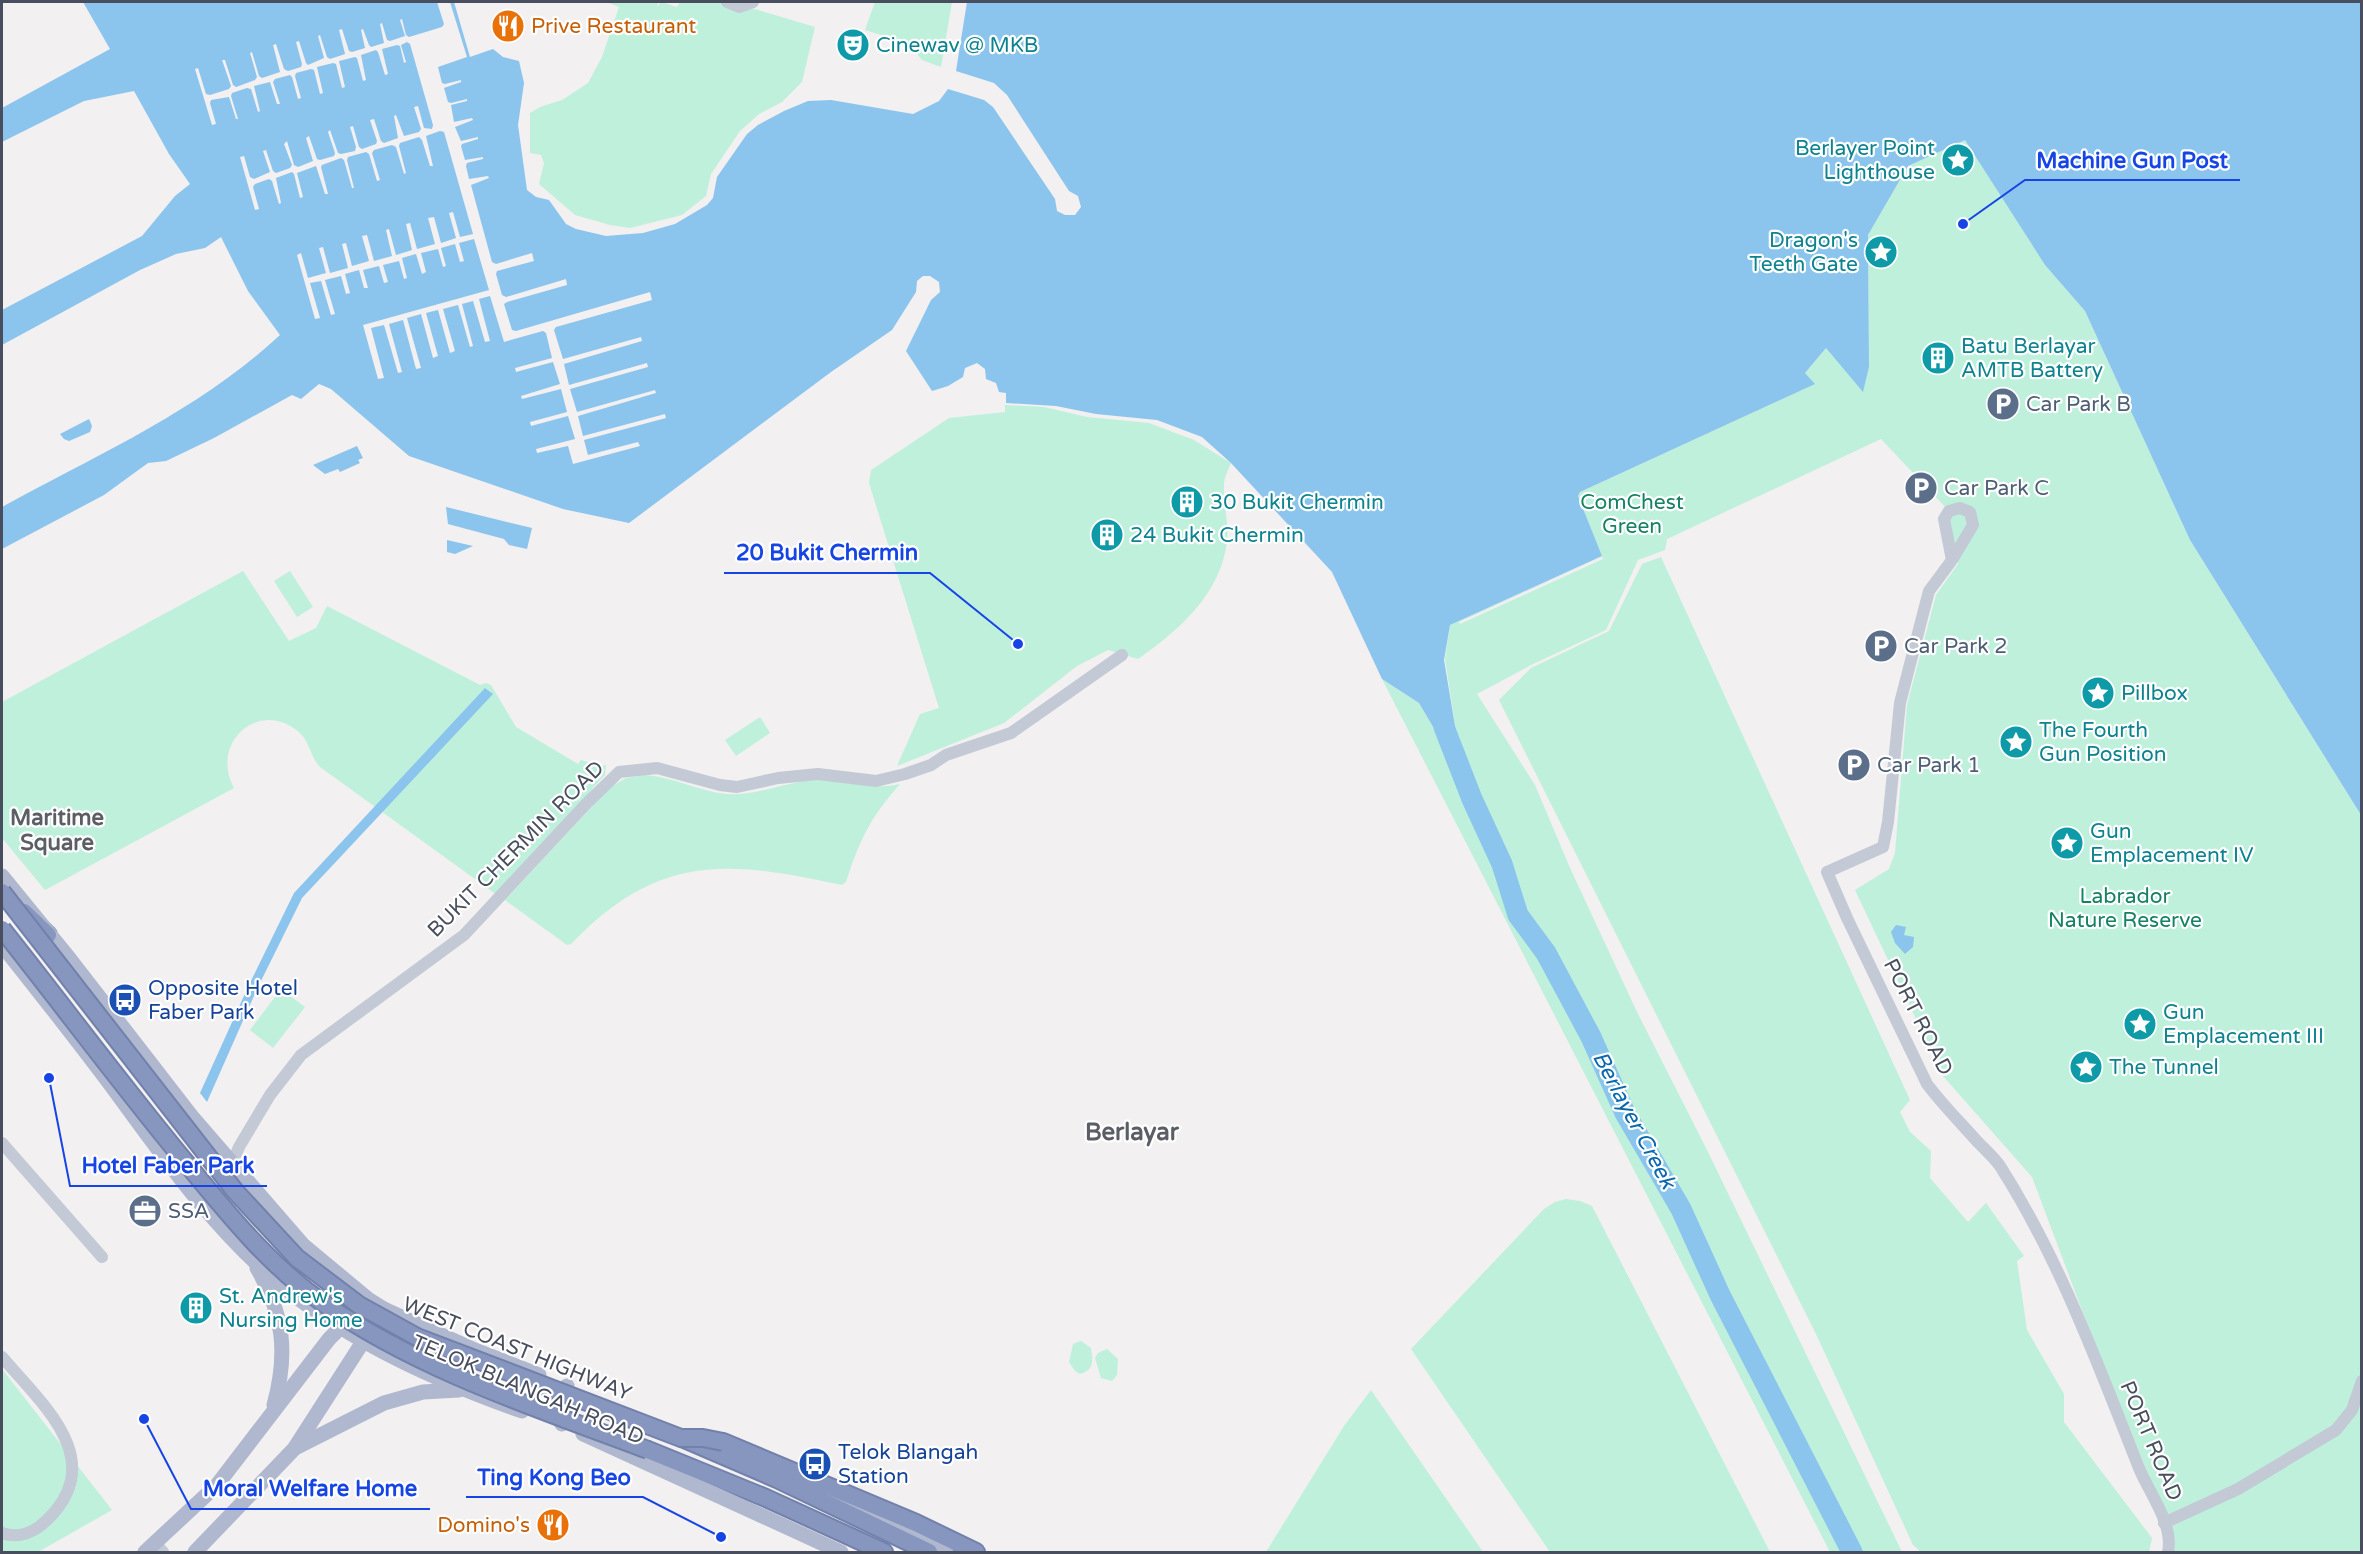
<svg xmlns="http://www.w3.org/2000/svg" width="2363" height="1554" viewBox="0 0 2363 1554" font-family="'Varela Round',sans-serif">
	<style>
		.green { fill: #bef0dc }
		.water { fill: #8bc4ed }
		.pier { fill: #f2f0f0 }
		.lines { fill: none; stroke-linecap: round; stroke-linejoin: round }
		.river { stroke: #8bc4ed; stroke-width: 21 }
		.highway-casing { stroke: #7281ab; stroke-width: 20 }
		.minor { stroke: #c3c9d5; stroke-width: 12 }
		.major { stroke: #afb8cf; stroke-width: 15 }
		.highway { stroke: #8796bf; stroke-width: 16 }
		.highway-bridge-casing { stroke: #7281ab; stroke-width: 20; stroke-linecap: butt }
		.highway-bridge { stroke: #8796bf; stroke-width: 16 }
		.labels { text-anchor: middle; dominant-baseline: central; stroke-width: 4.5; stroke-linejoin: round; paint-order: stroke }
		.food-label { font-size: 21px; fill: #c56008; stroke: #fff; text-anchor: start }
		.culture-label { font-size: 21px; fill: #0d838f; stroke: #fff; text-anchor: start }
		.service-label { font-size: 21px; fill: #4e5e75; stroke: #fff; text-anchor: start }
		.park-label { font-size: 21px; fill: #168163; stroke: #fff }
		.street-label { font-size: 21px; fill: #484e5e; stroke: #fff }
		.transit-label { font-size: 21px; fill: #164399; stroke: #fff; text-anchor: start }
		.neighbourhood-label { font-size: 22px; font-weight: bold; fill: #5c5e65; stroke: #fff }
		.water-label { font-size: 22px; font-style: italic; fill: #0b68ad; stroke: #fff }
		.quarter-label { font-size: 24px; font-weight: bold; fill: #5c5e65; stroke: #fff }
		.leader { fill: none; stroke: #1745e5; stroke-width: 2 }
		.callout-dot { fill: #1745e5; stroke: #fff; stroke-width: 2 }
		.callout-label { font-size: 22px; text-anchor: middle; font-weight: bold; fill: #1745e5; stroke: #fff; stroke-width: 4.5; stroke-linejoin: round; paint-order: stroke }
	</style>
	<rect width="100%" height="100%" fill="#f2f0f0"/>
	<g class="green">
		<polygon points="607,2 658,2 657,7 661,2 677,7 680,2 731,2 815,27 802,82 782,102 759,114 740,131 711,174 706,196 682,215 630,228 610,225 575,215 539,184 544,163 541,155 530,153 530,113 540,107 562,100 588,83 602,57 619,7"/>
		<polygon points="875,2 952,2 941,67 922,60 909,44 865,30"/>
		<polygon points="1965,139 2045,265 2085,311 2190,540 2361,815 2361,1552 2170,1552 2172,1532 2097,1350 2032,1177 1943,1076 1855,890 1889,869 1895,853 1907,705 1936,595 1958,564 1948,532 1949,511 1881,439 1667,539 1665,550 1638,560 1606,630 1531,665 1477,694 1535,785 1570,868 1637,1012 1707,1150 1902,1552 1830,1552 1382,679 1419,703 1449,754 1459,751 1445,659 1450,625 1602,557 1578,496 1580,492 1814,384 1805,373 1826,348 1863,391 1869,367 1868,235 1908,166"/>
		<path d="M 1005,405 L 1044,407 L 1087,417 L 1149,423 L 1194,440 L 1231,463 C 1228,470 1224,478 1224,485 C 1223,504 1229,523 1227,541 C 1221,594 1179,630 1138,659 L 1108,650 L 1077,666 L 1004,723 L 897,766 L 920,714 L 939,708 L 869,483 L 871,470 L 949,418 L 1005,412 Z"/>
		<polygon points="1661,557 1910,1100 1900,1112 1910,1132 1931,1151 1930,1178 1968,1222 1986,1203 2024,1256 2017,1261 2027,1330 2064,1394 2064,1422 2152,1538 2149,1552 1921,1552 1913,1545 1816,1334 1499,700 1531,668 1609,631 1642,564"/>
		<path d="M 243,571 L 289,641 L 316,628 L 327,606 L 480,685 L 486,683 L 491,685 L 516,727 L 578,764 L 581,760 L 600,766 L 606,765 L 605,775 L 592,789 L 591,795 L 497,895 L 320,767 C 309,755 310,739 295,729 C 256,701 210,744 234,788 L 45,890 L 2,838 L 2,702 Z"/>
		<polygon points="290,571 313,607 297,617 274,581"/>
		<polygon points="760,717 770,733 736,756 725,740"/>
		<path d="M 645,775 C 674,777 698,791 726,794 C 753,797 788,781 817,780 C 846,779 872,791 900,784 C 870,818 860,839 846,882 L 842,885 C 727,860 658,853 571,944 L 567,945 L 505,900 L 609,788 L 626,778 Z"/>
		<polygon points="281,989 305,1007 273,1048 250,1030"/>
		<polygon points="1566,1199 1580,1201 1592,1206 1770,1552 1550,1552 1411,1349 1544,1209 1555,1202"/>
		<path d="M 1081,1341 L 1091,1348 C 1093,1361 1094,1370 1080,1374 L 1075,1371 L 1069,1362 L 1073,1344 Z"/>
		<polygon points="1107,1349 1118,1359 1117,1375 1112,1381 1101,1378 1095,1358 1098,1353"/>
		<polygon points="2,1369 112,1510 38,1552 2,1552"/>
		<polygon points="1371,1390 1483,1552 1266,1552 1344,1426"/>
	</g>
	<g class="water">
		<path d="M 83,2 L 454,2 L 470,57 L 493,49 L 503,57 L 519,61 L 524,83 L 518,125 L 527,190 L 536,197 L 549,200 L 566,224 L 576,229 L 606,236 L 643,233 L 675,224 L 707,205 L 713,198 L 717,177 L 747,134 L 758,125 L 784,111 L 808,101 L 831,100 L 913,114 L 939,101 L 948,89 L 984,100 L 993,107 L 1055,199 L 1057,211 L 1065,215 L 1075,215 L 1081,207 L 1078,196 L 1069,191 L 1007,95 L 994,83 L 956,71 L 967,2 L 2361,2 L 2361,815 L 2190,540 L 2085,311 L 2045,265 L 1965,140 L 1908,166 L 1868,235 L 1869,367 L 1863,392 L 1826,348 L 1805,373 L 1815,384 L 1580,492 L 1578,496 L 1602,556 L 1450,625 L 1444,660 L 1459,750 L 1449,754 L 1419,703 L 1382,679 L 1332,572 L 1231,463 L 1202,437 L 1157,420 L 1096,414 L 1056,406 L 1006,403 L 1006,393 L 999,392 L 996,383 L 986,379 L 985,369 L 977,363 L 965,368 L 963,377 L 948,386 L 932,391 L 906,351 L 931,300 L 940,292 L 939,282 L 930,276 L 923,276 L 917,281 L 916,292 L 892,330 L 831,372 L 629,523 L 563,509 L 409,456 L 331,389 L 319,384 L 301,399 L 292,395 L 214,438 L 166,461 L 148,463 L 104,495 L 2,549 L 2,507 C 97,455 200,410 280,335 L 248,291 L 221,237 L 205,248 L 176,254 L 140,270 L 2,345 L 2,310 L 142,236 L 175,196 L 190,184 L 169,154 L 134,91 L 84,101 L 2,142 L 2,108 L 110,49 Z"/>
		<polygon points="89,419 92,426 90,432 69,441 64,439 60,434"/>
		<polygon points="357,446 363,458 358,460 360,463 340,472 338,469 325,474 313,465"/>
		<polygon points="446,507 532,528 527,549 509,545 504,539 448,524"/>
		<polygon points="447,540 473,546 455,554 447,552"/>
		<polygon points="485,688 493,694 302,898 257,989 207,1102 200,1093 248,987 294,893"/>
		<polygon points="1896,925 1906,927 1904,935 1914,937 1913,947 1905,954 1895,943 1891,932"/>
	</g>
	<g class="pier">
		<polygon points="437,2 450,2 467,57 438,67 442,83 445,84 461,80 461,82 444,88 448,102 451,103 467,99 467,101 451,105 454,122 472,118 473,120 455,127 461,141 478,137 478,139 462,144 461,146 465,160 483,157 483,159 467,163 466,166 469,179 488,176 489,178 471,185 492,262 496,264 532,253 534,261 497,271 496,274 502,295 506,297 566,279 567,285 507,302 504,304 512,330 516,331 650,292 652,300 556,327 554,330 563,359 641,337 642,341 564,364 569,385 647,363 648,367 570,389 577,412 655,390 656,393 578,416 583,436 665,414 666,418 584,440 588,455 638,442 640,446 573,464 568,446 537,453 536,449 575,439 568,416 531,426 530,422 567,412 561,389 522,399 521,396 560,384 553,362 516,372 515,368 552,358 546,333 543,331 504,342 490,296 479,299 490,341 485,342 473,301 462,304 473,346 470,347 458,305 443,309 455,351 450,353 438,310 426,313 438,356 433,358 421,314 407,318 421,368 416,369 403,320 389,324 402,372 398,373 384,325 371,328 384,378 378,379 363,325 489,290 474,239 459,243 464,261 460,262 455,244 441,248 446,266 443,267 438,249 421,253 426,272 422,274 416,254 402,258 407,278 404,279 399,261 383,265 388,282 384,283 379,266 363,270 368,288 364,288 359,270 345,274 350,293 346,294 341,276 325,280 335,314 331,315 321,281 310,283 320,318 315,319 297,255 301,253 308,278 326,273 319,248 323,247 330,273 348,268 342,244 346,243 352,266 369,261 362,236 367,235 374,261 392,256 386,230 389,229 396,255 412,250 406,224 410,223 417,249 435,244 428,218 434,217 441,243 456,238 449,213 453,212 460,237 473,234 444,132 440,131 426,136 433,166 430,166 422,140 419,137 400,143 399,146 406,173 404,174 396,147 392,145 374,150 372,153 380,180 377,181 369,154 366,152 348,157 347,160 354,188 352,188 344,160 341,158 322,165 321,167 328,194 325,194 316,166 297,173 303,197 300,198 294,174 292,172 276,178 281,203 279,204 272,181 269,179 255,184 253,187 259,209 255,210 240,157 244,156 250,177 254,179 270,172 263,151 266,150 273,171 276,173 290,168 292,165 284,144 287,141 294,165 298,167 313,161 306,138 309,136 317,159 320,160 334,156 335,153 328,132 330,130 338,153 341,154 355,151 356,147 350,127 353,126 359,147 362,149 376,144 377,141 370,120 374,119 381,141 384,143 398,138 394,116 396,115 404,136 419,132 421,129 414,107 418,106 424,128 432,129 433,125 410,44 407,42 401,45 406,62 404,63 400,46 397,45 382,49 388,74 385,75 378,52 376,50 361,55 366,80 363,81 357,58 355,57 339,61 345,87 342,88 336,64 333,63 317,67 323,93 320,94 314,70 311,69 296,73 295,76 301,98 298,99 292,77 290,75 275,79 273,82 280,104 277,104 270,82 254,86 260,111 258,112 251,89 247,88 232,93 231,96 238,119 236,119 229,97 211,100 210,103 216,124 212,125 195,69 198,68 206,94 210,95 229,89 231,86 222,60 225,60 233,85 236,87 255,80 257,77 250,53 252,52 259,76 262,78 280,72 273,45 276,44 284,69 288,71 301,67 302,64 296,42 299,41 306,63 308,65 324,58 318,36 320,35 327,57 330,59 345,54 339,30 342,29 349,51 352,52 365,48 361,30 363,29 369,45 371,47 384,43 380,24 382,23 387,40 390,41 405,36 400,20 402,19 406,35 409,37 442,27 444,24"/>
		<polygon points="1602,557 1603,559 1460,624 1459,622"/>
	</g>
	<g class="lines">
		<polyline class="river" points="1444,727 1472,799 1502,864 1518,915 1546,953 1591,1037 1625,1113 1681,1209 1720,1295 1852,1552"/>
		<g class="highway-casing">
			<g id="highway">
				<polyline points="24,912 48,935"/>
				<polyline points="682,1438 777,1479 929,1552"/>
				<polyline points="723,1442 916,1523 976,1552"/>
				<polyline points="648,1450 766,1498 884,1552"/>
			</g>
		</g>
		<g class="minor">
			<polyline points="727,2 739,7 753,2"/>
			<path d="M 1952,560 L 1944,519 L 1949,511 L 1960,508 L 1970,512 L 1973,525 L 1952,560 L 1929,591 L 1924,610 L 1900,703 L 1888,822 L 1883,847 L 1827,872 L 1847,918 L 1927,1084 C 1942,1104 1959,1121 1975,1139 C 1983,1148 1993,1156 2000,1166 C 2060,1260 2098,1365 2139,1468 C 2149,1493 2174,1524 2168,1552"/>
			<polyline points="2,1143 102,1257"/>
			<polyline points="215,1206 239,1147 270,1095 301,1055 464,935 586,804 619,772 657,768 720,785 737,787 778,778 818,774 876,781 905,774 931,765 946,755 1011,733 1122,655"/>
			<path d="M 2,1357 C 42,1404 109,1460 47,1520 C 35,1532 19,1539 2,1533"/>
			<polyline points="2164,1523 2238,1489 2336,1430 2352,1410 2362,1381"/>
			<polyline points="155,1543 163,1552"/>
		</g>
		<g class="major">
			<polyline points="2,876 69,958 193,1118 303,1245 368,1299 384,1309 475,1350 539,1375"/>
			<path d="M 2,945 C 40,993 79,1042 116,1092 C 165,1159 219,1236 285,1288 C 355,1344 437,1381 522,1411"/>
			<path d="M 257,1268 C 284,1314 288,1354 274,1405"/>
			<path d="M 562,1424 C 551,1409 553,1398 567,1386"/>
			<polyline points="583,1434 841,1552"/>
			<polyline points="297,1447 384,1403 423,1392 459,1390"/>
			<polyline points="833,1496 913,1534 946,1552"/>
			<polyline points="145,1552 217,1485 329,1339 345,1323"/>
			<polyline points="195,1552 294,1449 384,1309"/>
		</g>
		<use href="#highway" class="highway"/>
		<g class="highway-bridge-casing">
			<g id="highway-bridge">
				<polyline points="2,892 235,1191 297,1258 359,1305 417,1337 681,1438 703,1438 723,1442"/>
				<path d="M 2,929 C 64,1007 123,1087 187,1164 C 228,1214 270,1266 323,1303 C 421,1371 537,1408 648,1450"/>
			</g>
		</g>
		<use href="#highway-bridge" class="highway-bridge"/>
	</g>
	<defs>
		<g id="restaurant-disc" transform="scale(1.725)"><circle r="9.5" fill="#e8710a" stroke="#fff"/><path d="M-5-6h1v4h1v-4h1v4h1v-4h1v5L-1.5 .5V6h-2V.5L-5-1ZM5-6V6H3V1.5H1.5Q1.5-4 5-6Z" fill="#fff"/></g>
		<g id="theatre-disc" transform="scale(1.725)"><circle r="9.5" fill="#0f9aa8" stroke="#fff"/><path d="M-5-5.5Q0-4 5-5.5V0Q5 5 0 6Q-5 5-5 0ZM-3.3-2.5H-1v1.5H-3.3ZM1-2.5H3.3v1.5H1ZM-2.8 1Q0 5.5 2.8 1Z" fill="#fff"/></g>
		<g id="sight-disc" transform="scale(1.725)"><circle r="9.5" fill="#0f9aa8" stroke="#fff"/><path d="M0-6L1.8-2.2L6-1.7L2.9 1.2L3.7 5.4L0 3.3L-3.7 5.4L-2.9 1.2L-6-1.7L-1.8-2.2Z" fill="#fff"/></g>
		<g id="building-disc" transform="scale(1.725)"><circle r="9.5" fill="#0f9aa8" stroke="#fff"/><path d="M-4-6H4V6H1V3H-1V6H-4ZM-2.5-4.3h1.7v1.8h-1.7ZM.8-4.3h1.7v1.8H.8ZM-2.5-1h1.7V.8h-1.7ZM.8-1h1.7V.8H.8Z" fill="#fff"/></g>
		<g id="parking-disc" transform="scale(1.725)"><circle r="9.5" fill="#5c6f8a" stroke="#fff"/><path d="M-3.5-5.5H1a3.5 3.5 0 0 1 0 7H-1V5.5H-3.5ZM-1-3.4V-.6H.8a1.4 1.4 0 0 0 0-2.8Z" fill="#fff"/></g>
		<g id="bus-disc" transform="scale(1.725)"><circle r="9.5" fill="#1a4fb4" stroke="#fff"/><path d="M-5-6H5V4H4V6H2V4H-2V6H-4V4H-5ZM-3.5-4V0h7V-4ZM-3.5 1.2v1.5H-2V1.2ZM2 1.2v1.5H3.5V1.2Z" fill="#fff"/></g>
		<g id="office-disc" transform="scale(1.725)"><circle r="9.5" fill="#5c6f8a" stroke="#fff"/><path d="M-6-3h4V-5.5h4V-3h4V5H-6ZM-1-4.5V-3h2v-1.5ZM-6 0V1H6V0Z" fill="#fff"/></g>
	</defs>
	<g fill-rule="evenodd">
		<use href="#restaurant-disc" x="508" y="26"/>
		<use href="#theatre-disc" x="853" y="45"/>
		<use href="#sight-disc" x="1958" y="160"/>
		<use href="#sight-disc" x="1881" y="252"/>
		<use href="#building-disc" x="1938" y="358"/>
		<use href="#parking-disc" x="2003" y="404"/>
		<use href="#parking-disc" x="1921" y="488"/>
		<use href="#building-disc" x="1187" y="502"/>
		<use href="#building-disc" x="1107" y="535"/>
		<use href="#parking-disc" x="1881" y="646"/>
		<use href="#sight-disc" x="2098" y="693"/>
		<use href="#sight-disc" x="2016" y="742"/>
		<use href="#parking-disc" x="1854" y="765"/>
		<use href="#sight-disc" x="2067" y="843"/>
		<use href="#bus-disc" x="125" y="1000"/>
		<use href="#sight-disc" x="2140" y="1024"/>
		<use href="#sight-disc" x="2086" y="1067"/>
		<use href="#office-disc" x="145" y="1211"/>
		<use href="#building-disc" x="196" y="1308"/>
		<use href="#bus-disc" x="815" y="1464"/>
		<use href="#restaurant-disc" x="553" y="1525"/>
	</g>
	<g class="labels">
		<g class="food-label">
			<text x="531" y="26">Prive Restaurant</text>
			<text x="530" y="1525" text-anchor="end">Domino's</text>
		</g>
		<g class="culture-label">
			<text x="876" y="45">Cinewav @ MKB</text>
			<text x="1935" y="148" text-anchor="end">Berlayer Point<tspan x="1935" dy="24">Lighthouse</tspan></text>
			<text x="1858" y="240" text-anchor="end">Dragon's<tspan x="1858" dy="24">Teeth Gate</tspan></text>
			<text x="1961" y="346">Batu Berlayar<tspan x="1961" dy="24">AMTB Battery</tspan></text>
			<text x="1210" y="502">30 Bukit Chermin</text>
			<text x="1130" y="535">24 Bukit Chermin</text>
			<text x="2121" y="693">Pillbox</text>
			<text x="2039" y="730">The Fourth<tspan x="2039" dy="24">Gun Position</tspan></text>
			<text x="2090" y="831">Gun<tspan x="2090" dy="24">Emplacement IV</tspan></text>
			<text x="2163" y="1012">Gun<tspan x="2163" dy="24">Emplacement III</tspan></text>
			<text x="2109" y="1067">The Tunnel</text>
			<text x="219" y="1296">St. Andrew's<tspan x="219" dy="24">Nursing Home</tspan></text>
		</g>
		<g class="service-label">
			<text x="2026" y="404">Car Park B</text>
			<text x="1944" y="488">Car Park C</text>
			<text x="1904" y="646">Car Park 2</text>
			<text x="1877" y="765">Car Park 1</text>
			<text x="168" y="1211">SSA</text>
		</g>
		<g class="park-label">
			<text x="1632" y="502">ComChest<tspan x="1632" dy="24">Green</tspan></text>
			<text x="2125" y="896">Labrador<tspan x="2125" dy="24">Nature Reserve</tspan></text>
		</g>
		<g class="street-label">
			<text transform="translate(516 849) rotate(-45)">BUKIT CHERMIN ROAD</text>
			<text transform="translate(1918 1017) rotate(63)">PORT ROAD</text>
			<text transform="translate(517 1349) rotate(22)">WEST COAST HIGHWAY</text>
			<text transform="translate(528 1390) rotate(23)">TELOK BLANGAH ROAD</text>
			<text transform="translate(2151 1441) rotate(67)">PORT ROAD</text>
		</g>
		<g class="transit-label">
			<text x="148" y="988">Opposite Hotel<tspan x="148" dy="24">Faber Park</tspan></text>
			<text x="838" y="1452">Telok Blangah<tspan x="838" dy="24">Station</tspan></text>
		</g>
		<g class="neighbourhood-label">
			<text x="57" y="818">Maritime<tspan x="57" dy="25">Square</tspan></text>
		</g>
		<g class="water-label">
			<text transform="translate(1634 1120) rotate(62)">Berlayer Creek</text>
		</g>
		<g class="quarter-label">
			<text x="1132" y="1132">Berlayar</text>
		</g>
	</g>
	<path class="leader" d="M1963 224L2025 180H2240M1018 644L930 573H724M49 1078L70 1186H267M721 1537L643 1497H466M144 1419L191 1509H430"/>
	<g class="callout-dot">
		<circle cx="1963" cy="224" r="6"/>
		<circle cx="1018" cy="644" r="6"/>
		<circle cx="49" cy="1078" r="6"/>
		<circle cx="721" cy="1537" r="6"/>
		<circle cx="144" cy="1419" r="6"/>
	</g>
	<g class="callout-label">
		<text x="2132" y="168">Machine Gun Post</text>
		<text x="827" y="560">20 Bukit Chermin</text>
		<text x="168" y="1173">Hotel Faber Park</text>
		<text x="554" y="1485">Ting Kong Beo</text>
		<text x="310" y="1496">Moral Welfare Home</text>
	</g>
	<rect width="2363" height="1554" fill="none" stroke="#484e5e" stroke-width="6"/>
</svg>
